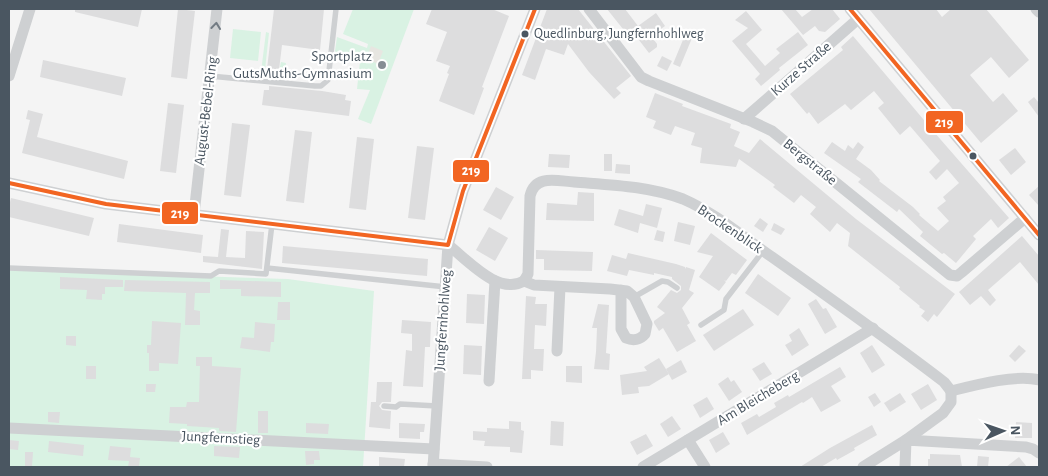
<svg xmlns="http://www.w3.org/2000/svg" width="1048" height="476" viewBox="0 0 1048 476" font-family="'Alegreya Sans',sans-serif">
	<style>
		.green { fill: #d9f2e3 }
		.sand { fill: #e7e6e1 }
		.building { fill: #ddddde }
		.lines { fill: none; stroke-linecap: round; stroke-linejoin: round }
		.service { stroke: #ced0d2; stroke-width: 5.5 }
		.minor { stroke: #ced0d2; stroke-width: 11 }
		.bus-1-casing { stroke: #fff; stroke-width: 8 }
		.bus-1 { stroke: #f26522; stroke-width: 4 }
		.oneway { stroke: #727b83 }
		.bus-dot { fill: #4a5661; stroke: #fff; stroke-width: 2 }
		.poi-dot { fill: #868d94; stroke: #fff; stroke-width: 2 }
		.labels { text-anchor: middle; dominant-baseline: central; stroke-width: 4.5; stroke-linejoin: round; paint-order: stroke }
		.bus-label { font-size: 14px; fill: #4a5661; stroke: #fff; text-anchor: start }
		.poi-label { font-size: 15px; fill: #4a5661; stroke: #fff; text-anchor: end }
		.street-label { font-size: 15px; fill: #4a5661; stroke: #fff }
		.line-badge { stroke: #fff; stroke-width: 2 }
		.badge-label { font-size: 14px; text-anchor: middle; font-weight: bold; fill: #fff }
	</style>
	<rect width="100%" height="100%" fill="#f4f4f4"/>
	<g class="green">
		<polygon points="353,9 414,9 371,124 358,119 370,90 357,89 360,61 334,58 337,37 367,48 368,44 343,34"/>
		<polygon points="233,29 261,32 258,61 230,58"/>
		<polygon points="266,32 269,33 265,70 279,71 281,62 286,63 284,80 270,78 271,73 261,72"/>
		<polygon points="9,270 288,279 374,291 363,467 9,467"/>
	</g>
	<polygon class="sand" points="371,46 383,51 378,64 366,59"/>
	<g class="building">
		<polygon points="75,9 142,9 138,27 75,12"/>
		<polygon points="178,9 195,11 187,79 171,77"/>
		<polygon points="274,9 324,9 320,50 282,45 279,70 267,69"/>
		<polygon points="432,9 492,9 509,16 482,87 484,88 474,115 439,101 449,74 447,73 450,66 436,61 447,32 426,24"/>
		<polygon points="547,9 578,9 631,76 616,88 621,93 614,99 589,72 568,44 564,55 546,49 535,80 522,75"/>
		<polygon points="607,9 625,9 638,26 656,13 665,26 651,36 657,44 657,47 649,53 632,31 627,34"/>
		<polygon points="781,9 795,9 802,17 813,9 832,9 840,19 825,32 819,31 815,26 803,35"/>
		<polygon points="869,9 936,9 942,17 951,9 986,9 1029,60 1009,78 991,57 970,75 993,102 1003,93 1018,111 981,143"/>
		<polygon points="746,11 762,30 746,44 765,66 780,53 776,49 798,32 808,45 779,68 780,70 761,86 755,79 760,74 732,41 748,28 735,20"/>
		<polygon points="685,35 692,38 680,67 673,64"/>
		<polygon points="853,36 934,132 1009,218 998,228 991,219 973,236 976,239 956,263 944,253 942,254 920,236 923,232 899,209 897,212 858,182 861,179 824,153 832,142 845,151 848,145 853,149 858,142 864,147 856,159 871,170 880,180 879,181 913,207 920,214 919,215 938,231 949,221 937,208 946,201 943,197 959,183 947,169 936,180 929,172 940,161 910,126 900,135 878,108 884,103 874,91 851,110 845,104 818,124 809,112 807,114 790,94 843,50 841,47"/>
		<polygon points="662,56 672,61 667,71 657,66"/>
		<polygon points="43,60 126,78 122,96 40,77"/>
		<polygon points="269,86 322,91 346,95 345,100 351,101 349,116 262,105 264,90 269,90"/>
		<polygon points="655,93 683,104 682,106 731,124 730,128 740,132 734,146 749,153 760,139 856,219 955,294 937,317 934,314 928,322 921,316 925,311 919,307 920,306 899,289 900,287 848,246 850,233 837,223 830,232 810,214 816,207 801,195 794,203 773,187 775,185 739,159 736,167 700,163 702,148 691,145 695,133 675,126 671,135 653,128 656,121 646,117"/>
		<polygon points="1034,97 1039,103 1039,117 1028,102"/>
		<polygon points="168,103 184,105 176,173 160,171"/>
		<polygon points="28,110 43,114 37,137 128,161 124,179 22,153 30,120 26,119"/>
		<polygon points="232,123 250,125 241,197 224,195"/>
		<polygon points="295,130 312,132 304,203 286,201"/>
		<polygon points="357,137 374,139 366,210 349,208"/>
		<polygon points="417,146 434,148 425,220 408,218"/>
		<polygon points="1015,148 1026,162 1011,175 999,160"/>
		<polygon points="549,154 570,155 569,168 548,167"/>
		<rect x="604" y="154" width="8" height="17"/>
		<polygon points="616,164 630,165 630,174 615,173"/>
		<polygon points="1039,186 1039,206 1029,195"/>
		<polygon points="496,187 514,197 501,220 483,210"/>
		<polygon points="578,192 594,193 594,221 546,220 547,203 577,205"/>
		<polygon points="11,198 94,218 89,236 9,217 9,206"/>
		<polygon points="646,204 662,208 657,228 640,223 638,233 614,225 619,209 643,216"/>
		<polygon points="760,218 768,224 763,232 754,226"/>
		<polygon points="678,222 695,226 690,245 674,241"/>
		<polygon points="774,223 785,229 781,235 771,230"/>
		<polygon points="119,224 203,235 201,253 117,242"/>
		<polygon points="489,227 508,238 495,261 476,250"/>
		<polygon points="221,229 229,230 226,257 245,258 246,231 264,232 262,269 203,262 203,256 218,257"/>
		<polygon points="657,230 665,232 663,242 654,240"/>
		<polygon points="711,233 747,260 736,275 732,273 726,281 724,280 726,282 719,291 699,277 713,256 697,252"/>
		<polygon points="1022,236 1039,256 1039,285 1020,262 988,290 996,300 990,306 981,296 970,305 959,292"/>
		<polygon points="283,246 428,259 427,276 282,263"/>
		<polygon points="536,250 593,252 592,271 544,270 544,259 536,259"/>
		<polygon points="628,253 676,264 685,267 685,269 686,267 695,270 689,290 694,293 682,308 690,323 687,325 696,341 677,352 663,328 659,331 654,323 654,321 665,313 657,307 671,290 677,293 681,290 681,286 672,279 672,277 654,273 654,275 629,270 627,276 607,271 612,255 626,259"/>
		<polygon points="758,274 791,298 778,316 745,293"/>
		<polygon points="60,277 123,280 123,287 105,287 105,294 102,294 102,300 86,299 87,290 60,289"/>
		<polygon points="125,280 210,282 210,293 195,293 194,310 200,311 200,325 185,325 186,293 124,291"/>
		<polygon points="220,280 281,282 281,297 241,296 241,289 220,289"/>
		<polygon points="467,294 485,295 484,324 466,323"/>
		<polygon points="526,296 536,297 535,304 547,304 546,326 535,325 534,349 544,349 543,371 531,370 531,379 522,379"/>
		<polygon points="816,299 823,309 826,308 837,327 825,334 808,304"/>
		<polygon points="278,302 290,302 290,320 277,320"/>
		<polygon points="598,304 609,305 606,353 610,354 609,370 594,369 596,352 597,328 592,328"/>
		<polygon points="743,309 754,325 714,351 703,335"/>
		<polygon points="402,320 431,322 430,347 425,347 423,387 403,386 406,350 412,351 412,334 401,333"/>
		<polygon points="152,321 181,323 178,364 159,363 159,371 149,371 149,353 147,353 147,345 151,345"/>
		<polygon points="255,322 275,324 274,342 271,342 270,352 240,348 242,337 254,338"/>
		<polygon points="799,328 809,345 792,356 785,345 792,341 789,335"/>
		<polygon points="66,336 76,336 76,346 66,345"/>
		<polygon points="464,345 482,346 481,375 463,374"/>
		<polygon points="872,345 885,365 872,373 860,353"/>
		<polygon points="1019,345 1026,351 1015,362 1009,356"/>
		<polygon points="196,357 212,357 212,366 241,368 236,432 219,431 219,428 187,426 187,424 169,423 170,407 186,407 187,402 199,402 200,366 196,366"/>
		<polygon points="659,358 669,374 649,386 638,387 639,393 622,395 620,375 647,371 644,367"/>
		<polygon points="681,360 687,372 672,380 666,369"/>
		<polygon points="764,362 772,374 760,381 752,369"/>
		<rect x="86" y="366" width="10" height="13"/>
		<polygon points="566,366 582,366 582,383 566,382"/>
		<polygon points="840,367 846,377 831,386 841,401 821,412 812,397 803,403 802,402 747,435 741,423 757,414 759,417 776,407 774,403 788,395 789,397"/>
		<polygon points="728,377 731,382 734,380 742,392 729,401 718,384"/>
		<polygon points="377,382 392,382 391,402 382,402 379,406 382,410 391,411 390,429 369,427 371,402 376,402"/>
		<polygon points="146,384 156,384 155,392 146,392"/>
		<polygon points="928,384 937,400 921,410 911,394"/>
		<polygon points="875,393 881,402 874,407 868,397"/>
		<polygon points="900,393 906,402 890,412 884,403"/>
		<polygon points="707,397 714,409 700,418 693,405"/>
		<rect x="258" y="411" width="10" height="22"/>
		<polygon points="48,412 60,412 59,423 48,422"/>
		<polygon points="672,416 681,429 668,437 660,424"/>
		<polygon points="509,421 521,422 521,430 524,431 522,453 510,452 510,447 484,446 485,441 473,440 473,431 487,432 487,428 509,429"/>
		<polygon points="551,421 564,422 563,446 550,445"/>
		<polygon points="1016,422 1032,423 1032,438 1015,438"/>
		<polygon points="306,423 329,424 328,434 306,433"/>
		<polygon points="399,423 425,424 424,432 420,432 420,439 399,438"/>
		<polygon points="872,425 877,435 854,448 855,450 837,460 836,458 821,467 800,467 830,448"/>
		<polygon points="723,432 730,444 716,453 709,440"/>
		<polygon points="646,434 653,446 637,455 630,442"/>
		<polygon points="9,440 19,441 18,450 9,449"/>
		<polygon points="49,441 84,445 83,456 48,452"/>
		<polygon points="110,446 131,448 130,457 140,458 139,467 128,467 129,461 108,460"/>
		<polygon points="214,446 240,447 239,458 214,456"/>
		<polygon points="305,451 319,451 320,460 314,460 314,464 306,465"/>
		<polygon points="25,452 33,452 32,467 25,467"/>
		<polygon points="930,454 960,455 962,467 928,467 928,459 930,459"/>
		<polygon points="978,456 989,457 988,467 977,467"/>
		<polygon points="379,457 405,459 404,467 379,467"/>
		<polygon points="1019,457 1027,467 1006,467"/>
	</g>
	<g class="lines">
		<g class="service">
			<polyline points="210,76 315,86 321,86 328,80 336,9"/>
			<polyline points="9,268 211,276 219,271 266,274 272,224"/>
			<polyline points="267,268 446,287"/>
			<polyline points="634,297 662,281 668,282 677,288"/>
			<polyline points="701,325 724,310 726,299 763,251"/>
			<polyline points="384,406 396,407 400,404 437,406"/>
		</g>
		<g class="minor">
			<polyline points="589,9 641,77 649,81 753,122 772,131 950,275 957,276 962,272 1025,218"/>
			<polyline points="850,9 1039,235"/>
			<polyline points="1036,9 1039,12"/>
			<polyline points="9,76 30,9"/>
			<polyline points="744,119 858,19"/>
			<path d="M 9,183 L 106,204 L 448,245 C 467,259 498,296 524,281 L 534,285 L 610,289 L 627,291 L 634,297 L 647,324 L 645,334 C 640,340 633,341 626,338 L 621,329 L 621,290"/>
			<polyline points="194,214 217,9"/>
			<path d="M 524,281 L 528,274 L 530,196 C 535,174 557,181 574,182 C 611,185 648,186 683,199 C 715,213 743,237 772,257 C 830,298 888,339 944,382 L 951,391"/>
			<polyline points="557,351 560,287"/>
			<polyline points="489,381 495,281"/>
			<path d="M 951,391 C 975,385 1016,374 1039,380"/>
			<polyline points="9,428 434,449"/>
			<polyline points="688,440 705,467"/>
			<polyline points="433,464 487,467"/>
			<polyline points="433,467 448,245 463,191 535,9"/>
			<polyline points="643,467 873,328"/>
			<polyline points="863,467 906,440 943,413 951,402 951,391"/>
			<polyline points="905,467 906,440 1026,447 1033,449 1039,453"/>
		</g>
		<g class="bus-1-casing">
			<g id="bus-1">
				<polyline points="850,9 1039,235"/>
				<polyline points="9,183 106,204 448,245 463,191 535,9"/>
			</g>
		</g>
		<use href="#bus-1" class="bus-1"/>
	</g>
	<defs><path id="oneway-chevron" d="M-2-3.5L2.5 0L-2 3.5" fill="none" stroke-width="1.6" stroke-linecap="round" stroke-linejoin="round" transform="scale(1.25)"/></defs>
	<use class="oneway" href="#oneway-chevron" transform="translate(216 26) rotate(-84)"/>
	<g class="bus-dot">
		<circle cx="525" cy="34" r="4.5"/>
		<circle cx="973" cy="156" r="4.5"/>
	</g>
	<circle class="poi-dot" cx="382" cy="65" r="5"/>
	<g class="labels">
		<g class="bus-label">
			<text x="534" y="34">Quedlinburg, Jungfernhohlweg</text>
		</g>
		<g class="poi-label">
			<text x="372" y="56">Sportplatz<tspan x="372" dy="17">GutsMuths-Gymnasium</tspan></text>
		</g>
		<g class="street-label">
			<text transform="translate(801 69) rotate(-41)">Kurze Straße</text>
			<text transform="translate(206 111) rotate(-83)">August-Bebel-Ring</text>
			<text transform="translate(810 162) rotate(39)">Bergstraße</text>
			<text transform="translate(730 229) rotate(34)">Brockenblick</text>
			<text transform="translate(443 320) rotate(-86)">Jungfernhohlweg</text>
			<text transform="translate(758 398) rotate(-31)">Am Bleicheberg</text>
			<text transform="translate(221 438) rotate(3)">Jungfernstieg</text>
		</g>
	</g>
	<g class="line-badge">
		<rect x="925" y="110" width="39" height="24" rx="5" fill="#f26522"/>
		<rect x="452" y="159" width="38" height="24" rx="5" fill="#f26522"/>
		<rect x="161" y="201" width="38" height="24" rx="5" fill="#f26522"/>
	</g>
	<g class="badge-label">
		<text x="944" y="127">219</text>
		<text x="471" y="175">219</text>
		<text x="180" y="218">219</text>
	</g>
	<rect width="1048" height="476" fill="none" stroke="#4a5661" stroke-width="20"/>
	<g transform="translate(1003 431) rotate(88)" stroke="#ffffff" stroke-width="4" paint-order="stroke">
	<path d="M0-4L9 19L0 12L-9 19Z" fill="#4a5661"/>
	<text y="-8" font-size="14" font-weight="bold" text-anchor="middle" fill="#4a5661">N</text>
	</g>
</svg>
